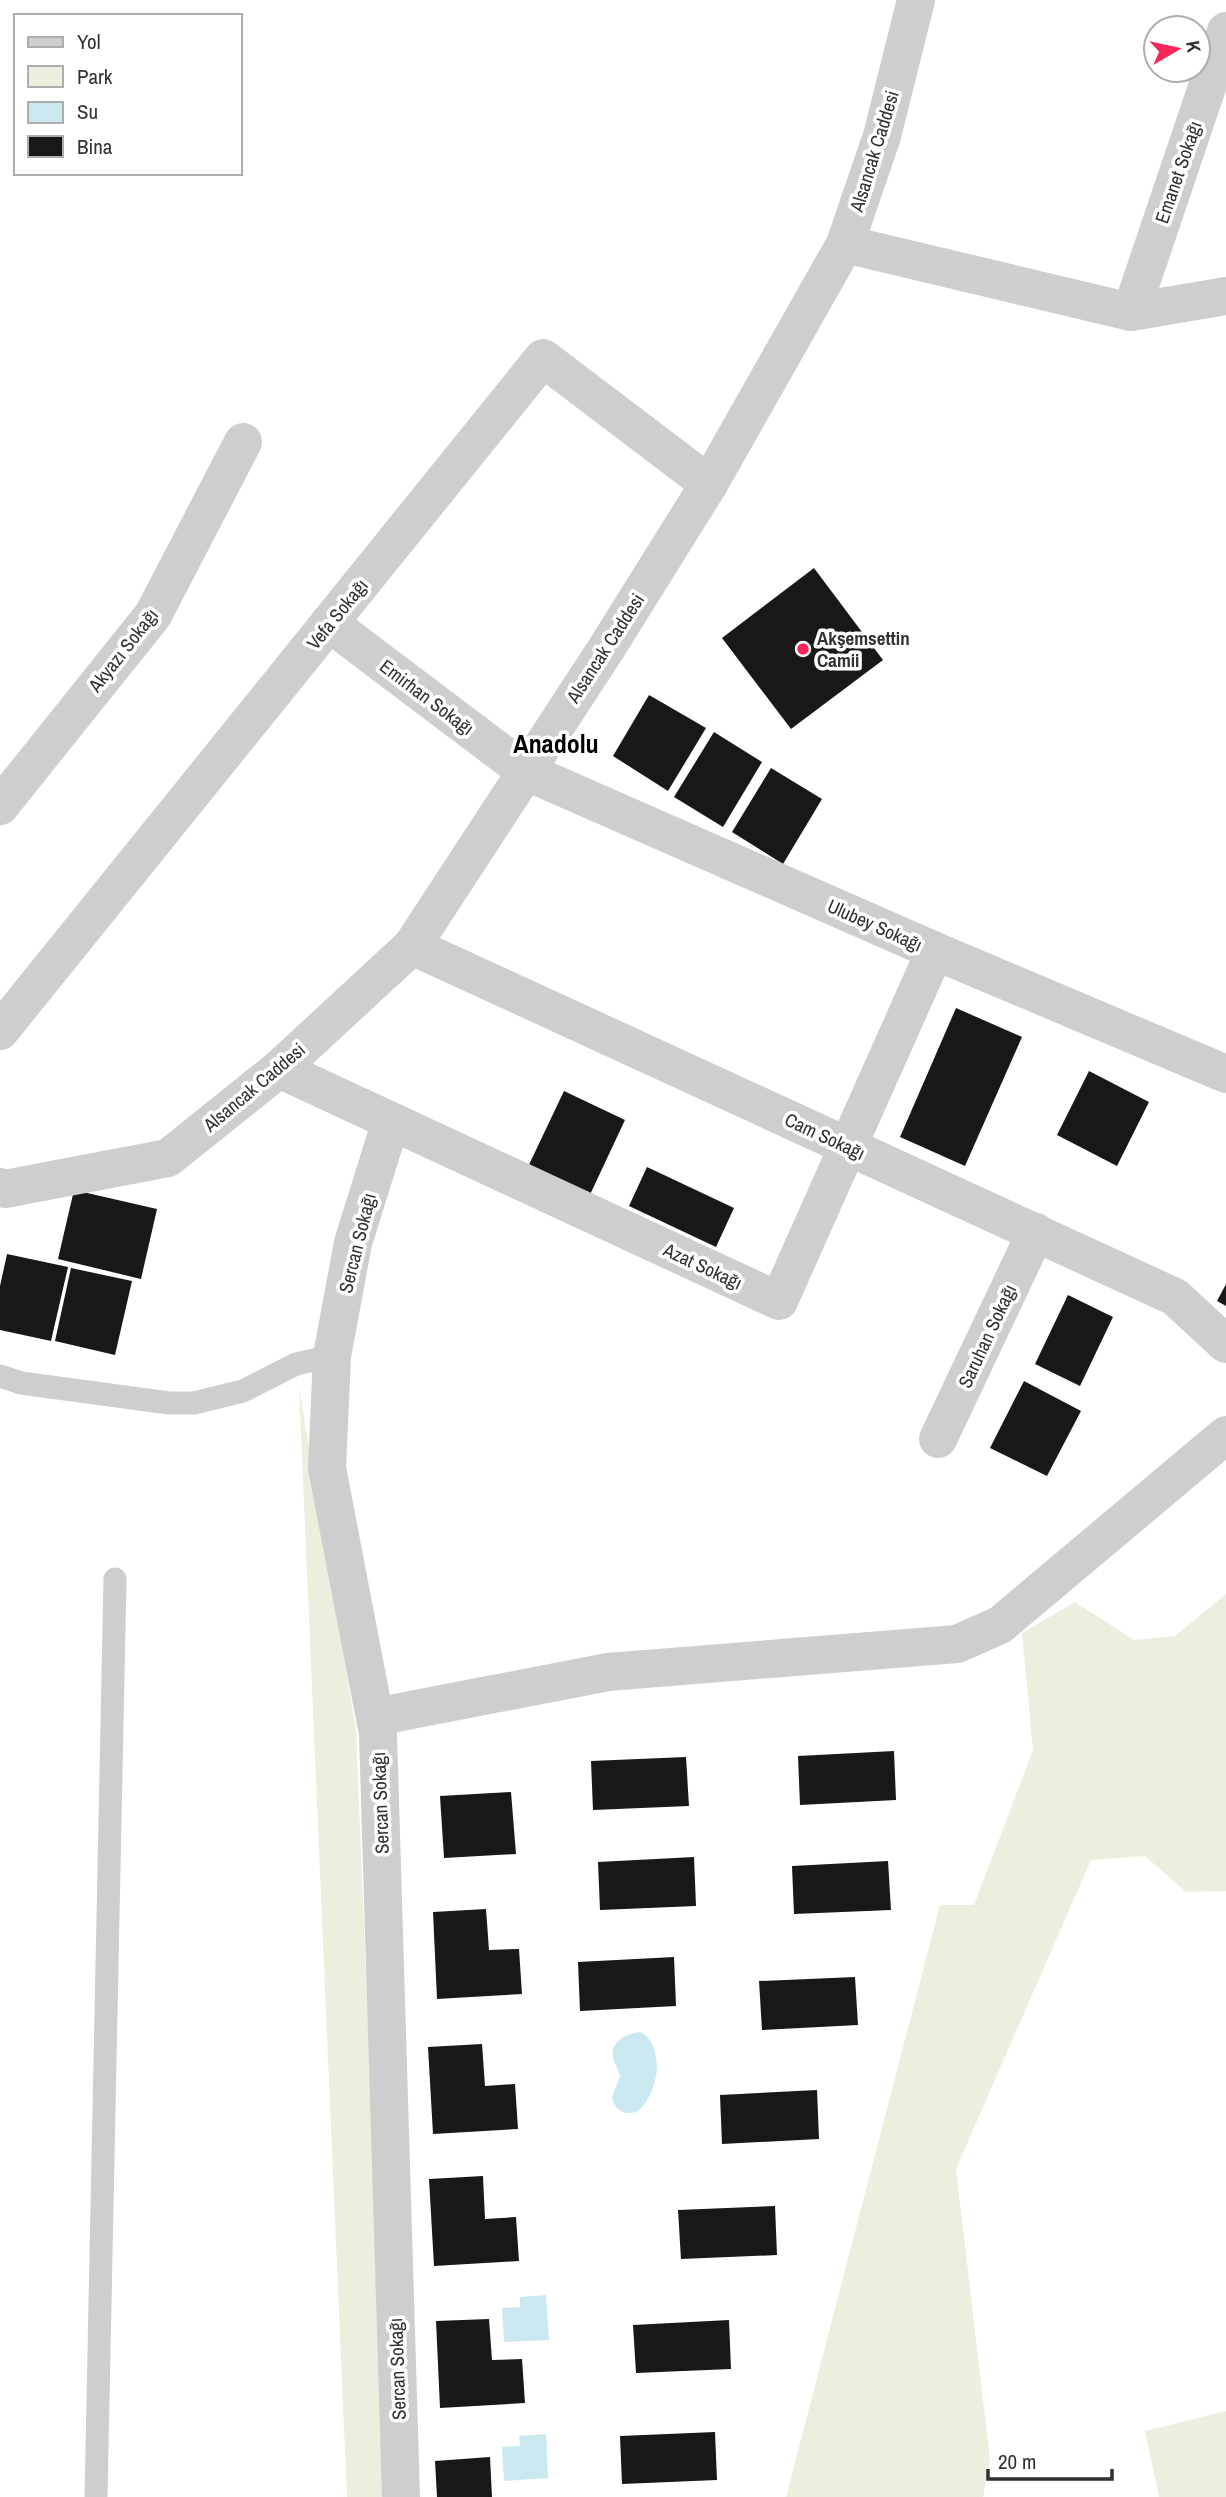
<svg xmlns="http://www.w3.org/2000/svg" width="1226" height="2497" viewBox="0 0 1226 2497" font-family="'Archivo Narrow',sans-serif">
	<style>
		.green { fill: #eaefde }
		.water { fill: #c9e8f0 }
		.building { fill: #181818 }
		.lines { fill: none; stroke-linecap: round; stroke-linejoin: round }
		.service { stroke: #cecece; stroke-width: 23 }
		.minor { stroke: #cecece; stroke-width: 38 }
		.tertiary { stroke: #cecece; stroke-width: 38 }
		.poi-dot { fill: #f72558; stroke: #fff; stroke-width: 2.5 }
		.labels { text-anchor: middle; dominant-baseline: central; stroke-width: 7; stroke-linejoin: round; paint-order: stroke }
		.street-label { font-size: 19px; fill: #313131; stroke: #fff }
		.poi-label { font-size: 19px; font-weight: bold; fill: #313131; stroke: #fff; text-anchor: start }
		.district-label { font-size: 26px; font-weight: bold; fill: #000; stroke: #fff }
	</style>
	<rect width="100%" height="100%" fill="#fff"/>
	<g class="green">
		<polygon points="299,1388 356,1730 387,2497 347,2497"/>
		<polygon points="1226,1594 1226,1891 1186,1892 1145,1856 1091,1860 956,2169 990,2459 983,2497 786,2497 940,1905 974,1905 1033,1750 1022,1633 1075,1602 1134,1640 1175,1636"/>
		<polygon points="1226,2411 1226,2497 1159,2497 1145,2431"/>
	</g>
	<g class="water">
		<path d="M 640,2032 C 648,2035 653,2044 655,2053 C 657,2063 658,2071 655,2080 C 653,2090 647,2103 640,2109 C 628,2119 614,2110 612,2097 L 620,2077 C 619,2071 616,2066 614,2061 C 608,2042 625,2034 640,2032 Z"/>
		<polygon points="546,2295 549,2340 504,2342 502,2308 520,2307 520,2297"/>
		<polygon points="546,2434 548,2478 504,2481 502,2447 520,2446 519,2436"/>
	</g>
	<g class="building">
		<polygon points="814,568 883,660 791,729 722,638"/>
		<polygon points="649,695 706,728 668,791 613,756"/>
		<polygon points="714,732 762,762 723,827 674,797"/>
		<polygon points="771,768 822,799 783,864 732,832"/>
		<polygon points="956,1008 1022,1037 965,1166 900,1137"/>
		<polygon points="1089,1071 1149,1102 1117,1166 1057,1135"/>
		<polygon points="564,1091 625,1120 587,1201 526,1171"/>
		<polygon points="647,1167 734,1208 716,1247 629,1206"/>
		<polygon points="74,1190 157,1209 141,1279 58,1259"/>
		<polygon points="7,1254 68,1267 51,1341 0,1330 0,1286"/>
		<polygon points="71,1268 132,1281 115,1355 55,1341"/>
		<polygon points="1226,1284 1226,1306 1217,1301"/>
		<polygon points="1068,1295 1113,1317 1080,1386 1035,1364"/>
		<polygon points="1024,1381 1081,1411 1047,1476 990,1448"/>
		<polygon points="894,1751 896,1800 800,1805 798,1756"/>
		<polygon points="686,1757 689,1806 593,1810 591,1761"/>
		<polygon points="511,1792 516,1854 444,1858 440,1796"/>
		<polygon points="694,1857 696,1906 600,1910 598,1862"/>
		<polygon points="888,1861 891,1910 794,1914 792,1866"/>
		<polygon points="486,1909 489,1950 519,1949 522,1994 437,1999 433,1912"/>
		<polygon points="674,1957 676,2006 580,2011 578,1962"/>
		<polygon points="855,1977 858,2025 762,2030 759,1981"/>
		<polygon points="482,2044 485,2086 515,2084 518,2129 433,2134 428,2047"/>
		<polygon points="817,2090 819,2139 722,2144 720,2095"/>
		<polygon points="483,2176 485,2219 516,2217 519,2261 434,2266 429,2179"/>
		<polygon points="775,2206 777,2255 681,2259 678,2210"/>
		<polygon points="489,2319 492,2360 522,2359 525,2403 440,2408 436,2321"/>
		<polygon points="729,2320 731,2369 636,2373 633,2325"/>
		<polygon points="715,2432 717,2480 622,2484 620,2436"/>
		<polygon points="490,2457 492,2497 437,2497 435,2461"/>
	</g>
	<g class="lines">
		<g class="service">
			<polyline points="0,1376 21,1383 169,1403 194,1403 243,1391 296,1364 332,1356"/>
			<polyline points="96,2497 115,1579"/>
		</g>
		<g class="minor">
			<polyline points="845,244 1131,312 1226,296"/>
			<polyline points="1131,312 1226,31"/>
			<polyline points="329,623 525,771 935,951 1226,1074"/>
			<polyline points="0,806 153,615 243,442"/>
			<polyline points="412,946 1175,1297 1226,1344"/>
			<polyline points="0,1031 543,358 709,484"/>
			<polyline points="279,1069 779,1301 935,951"/>
			<polyline points="391,1121 353,1243 332,1356 327,1468 378,1734 401,2497"/>
			<polyline points="938,1439 1036,1232"/>
			<polyline points="375,1717 608,1672 957,1644 1000,1625 1226,1435"/>
		</g>
		<polyline class="tertiary" points="0,1187 5,1189 168,1158 279,1069 412,946 606,649 709,484 845,244 882,136 916,0"/>
	</g>
	<circle class="poi-dot" cx="803" cy="649" r="7"/>
	<g class="labels">
		<g class="street-label">
			<text transform="translate(874 151) rotate(-73)">Alsancak Caddesi</text>
			<text transform="translate(1178 172) rotate(-71)">Emanet Sokağı</text>
			<text transform="translate(337 614) rotate(-51)">Vefa Sokağı</text>
			<text transform="translate(605 648) rotate(-57)">Alsancak Caddesi</text>
			<text transform="translate(123 650) rotate(-52)">Akyazı Sokağı</text>
			<text transform="translate(427 697) rotate(37)">Emirhan Sokağı</text>
			<text transform="translate(875 925) rotate(24)">Ulubey Sokağı</text>
			<text transform="translate(254 1087) rotate(-40)">Alsancak Caddesi</text>
			<text transform="translate(825 1136) rotate(25)">Cam Sokağı</text>
			<text transform="translate(357 1243) rotate(-76)">Sercan Sokağı</text>
			<text transform="translate(703 1266) rotate(25)">Azat Sokağı</text>
			<text transform="translate(987 1336) rotate(-65)">Saruhan Sokağı</text>
			<text transform="translate(380 1803) rotate(-92)">Sercan Sokağı</text>
			<text transform="translate(397 2369) rotate(-92)">Sercan Sokağı</text>
		</g>
		<g class="poi-label">
			<text x="817" y="638">Akşemsettin<tspan x="817" dy="22">Camii</tspan></text>
		</g>
		<g class="district-label">
			<text x="556" y="743">Anadolu</text>
		</g>
	</g>
	<rect x="14" y="14" width="228" height="161" fill="#ffffff" stroke="#adadad" stroke-width="2"/>
	<rect x="28" y="37" width="35" height="10" fill="#cecece" stroke="#adadad" stroke-width="2"/>
	<text x="77" y="49" font-size="21" fill="#313131">Yol</text>
	<rect x="28" y="66" width="35" height="21" fill="#eaefde" stroke="#adadad" stroke-width="2"/>
	<text x="77" y="84" font-size="21" fill="#313131">Park</text>
	<rect x="28" y="102" width="35" height="21" fill="#c9e8f0" stroke="#adadad" stroke-width="2"/>
	<text x="77" y="119" font-size="21" fill="#313131">Su</text>
	<rect x="28" y="136" width="35" height="21" fill="#181818" stroke="#adadad" stroke-width="2"/>
	<text x="77" y="154" font-size="21" fill="#313131">Bina</text>
	<g transform="translate(1177 49) rotate(81)"><circle r="33" fill="#ffffff" stroke="#adadad" stroke-width="2"/>
	<path d="M0-5L12 26L0 18L-12 26Z" fill="#f72558"/>
	<text y="-10" font-size="19" font-weight="bold" text-anchor="middle" fill="#313131">K</text>
	</g>
	<path d="M988 2469v10h124v-10" fill="none" stroke="#313131" stroke-width="3.5"/>
	<text x="998" y="2469" font-size="21" fill="#313131" stroke="#ffffff" stroke-width="5" paint-order="stroke">20 m</text>
</svg>
